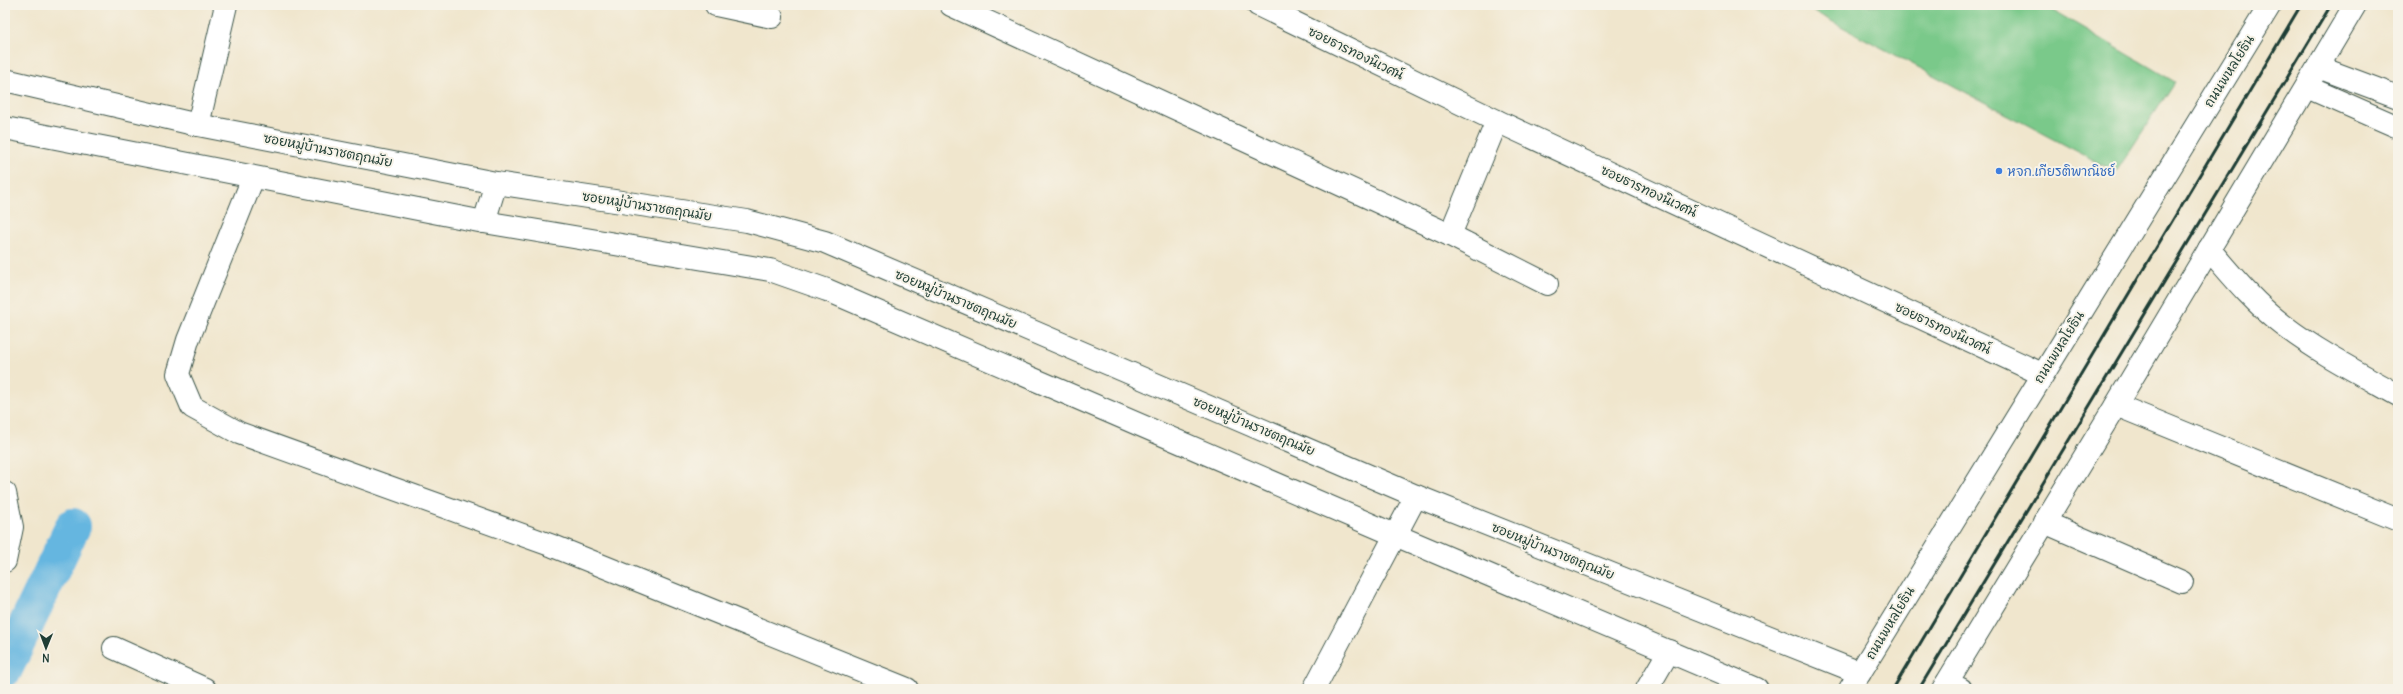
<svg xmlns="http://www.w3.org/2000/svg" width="2403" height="694" viewBox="0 0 2403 694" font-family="Delius,'Playpen Sans Thai',sans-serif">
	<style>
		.green { fill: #7ac98a; stroke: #4c835f }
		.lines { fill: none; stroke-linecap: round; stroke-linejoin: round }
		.canal { stroke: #65b6e0; stroke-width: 36 }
		.minor-casing { stroke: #3e564b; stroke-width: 24 }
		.major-casing { stroke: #3e564b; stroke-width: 24 }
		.minor { stroke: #fff; stroke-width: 22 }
		.major { stroke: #fff; stroke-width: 22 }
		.rail { stroke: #1f3d34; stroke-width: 3 }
		.shop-dot { fill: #3f7fe0; stroke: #f7f3e8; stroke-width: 1.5 }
		.labels { text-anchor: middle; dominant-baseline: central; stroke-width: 4; stroke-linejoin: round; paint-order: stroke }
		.street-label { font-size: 13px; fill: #1f3d34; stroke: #f7f3e8 }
		.shop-label { font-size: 13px; fill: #366cbe; stroke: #f7f3e8; text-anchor: start }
	</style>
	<rect width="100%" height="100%" fill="#f7f3e8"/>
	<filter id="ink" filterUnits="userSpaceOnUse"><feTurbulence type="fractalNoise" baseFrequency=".025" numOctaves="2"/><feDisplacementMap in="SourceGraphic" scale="8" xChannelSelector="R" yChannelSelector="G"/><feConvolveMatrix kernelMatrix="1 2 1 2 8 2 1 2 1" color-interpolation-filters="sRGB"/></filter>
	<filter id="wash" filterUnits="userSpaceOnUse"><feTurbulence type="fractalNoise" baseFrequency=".012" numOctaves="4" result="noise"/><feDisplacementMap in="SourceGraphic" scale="16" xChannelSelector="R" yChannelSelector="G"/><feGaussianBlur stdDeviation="0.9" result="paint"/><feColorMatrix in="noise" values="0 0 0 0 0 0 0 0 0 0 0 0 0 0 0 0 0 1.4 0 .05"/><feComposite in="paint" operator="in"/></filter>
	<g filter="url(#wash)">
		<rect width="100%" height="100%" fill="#f0e6cd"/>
		<polygon class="green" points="1801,5 2044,5 2175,82 2116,172"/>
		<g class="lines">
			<polyline class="canal" points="5,669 73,526"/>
		</g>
	</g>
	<g filter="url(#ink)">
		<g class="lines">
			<g class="minor-casing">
				<g id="minor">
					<polyline points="716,5 772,17"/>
					<polyline points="951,5 1450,235 1547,284"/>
					<polyline points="1258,5 1497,121 2042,374"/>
					<polyline points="2318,67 2398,97"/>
					<polyline points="5,80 198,125 496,183 747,221 825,242 1416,496 1860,673"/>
					<polyline points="2307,87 2398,127"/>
					<polyline points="198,125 226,5"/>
					<polyline points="5,128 484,222 770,270 827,290 1395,535 1757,689"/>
					<polyline points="253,178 188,340 178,374 192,407 239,433 553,546 907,689"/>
					<polyline points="484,222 496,183"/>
					<polyline points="1450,235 1497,121"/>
					<path d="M 2209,249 C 2232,276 2255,304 2283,325 C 2318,352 2359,373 2398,395"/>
					<polyline points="2116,405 2398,520"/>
					<polyline points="5,493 12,527 5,561"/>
					<polyline points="2044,522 2182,582"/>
					<polyline points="114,648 205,689"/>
					<polyline points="1947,683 1961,689"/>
					<polyline points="1314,689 1416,496"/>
					<polyline points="1647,689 1669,651"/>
				</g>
			</g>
			<g class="major-casing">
				<g id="major">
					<polyline points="1850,689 2270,5"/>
					<polyline points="1943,689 2116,405 2355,5"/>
				</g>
			</g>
			<use href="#minor" class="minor"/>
			<use href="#major" class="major"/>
			<g class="rail">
				<polyline points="1893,689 2301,5"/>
				<polyline points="1919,689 2331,5"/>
			</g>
		</g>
	</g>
	<circle class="shop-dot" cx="1999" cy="171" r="4"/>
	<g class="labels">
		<g class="street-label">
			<text transform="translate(1356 53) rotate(26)">ซอยธารทองนิเวศน์</text>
			<text transform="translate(2229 71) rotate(-58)">ถนนพหลโยธิน</text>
			<text transform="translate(328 150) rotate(11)">ซอยหมู่บ้านราชตฤณมัย</text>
			<text transform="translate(1649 191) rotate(25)">ซอยธารทองนิเวศน์</text>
			<text transform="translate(647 206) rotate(9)">ซอยหมู่บ้านราชตฤณมัย</text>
			<text transform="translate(956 299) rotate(23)">ซอยหมู่บ้านราชตฤณมัย</text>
			<text transform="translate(1943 328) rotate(25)">ซอยธารทองนิเวศน์</text>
			<text transform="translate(2059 347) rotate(-58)">ถนนพหลโยธิน</text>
			<text transform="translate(1254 426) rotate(23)">ซอยหมู่บ้านราชตฤณมัย</text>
			<text transform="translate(1553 551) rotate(22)">ซอยหมู่บ้านราชตฤณมัย</text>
			<text transform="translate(1890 623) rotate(-59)">ถนนพหลโยธิน</text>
		</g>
		<g class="shop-label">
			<text x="2007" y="171">หจก.เกียรติพาณิชย์</text>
		</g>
	</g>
	<rect width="2403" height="694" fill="none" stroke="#f7f3e8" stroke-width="20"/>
	<g transform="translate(46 648) rotate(181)" stroke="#f7f3e8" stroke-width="3" paint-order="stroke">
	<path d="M0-3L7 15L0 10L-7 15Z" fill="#1f3d34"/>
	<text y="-6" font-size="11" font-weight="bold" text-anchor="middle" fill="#1f3d34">N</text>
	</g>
</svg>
